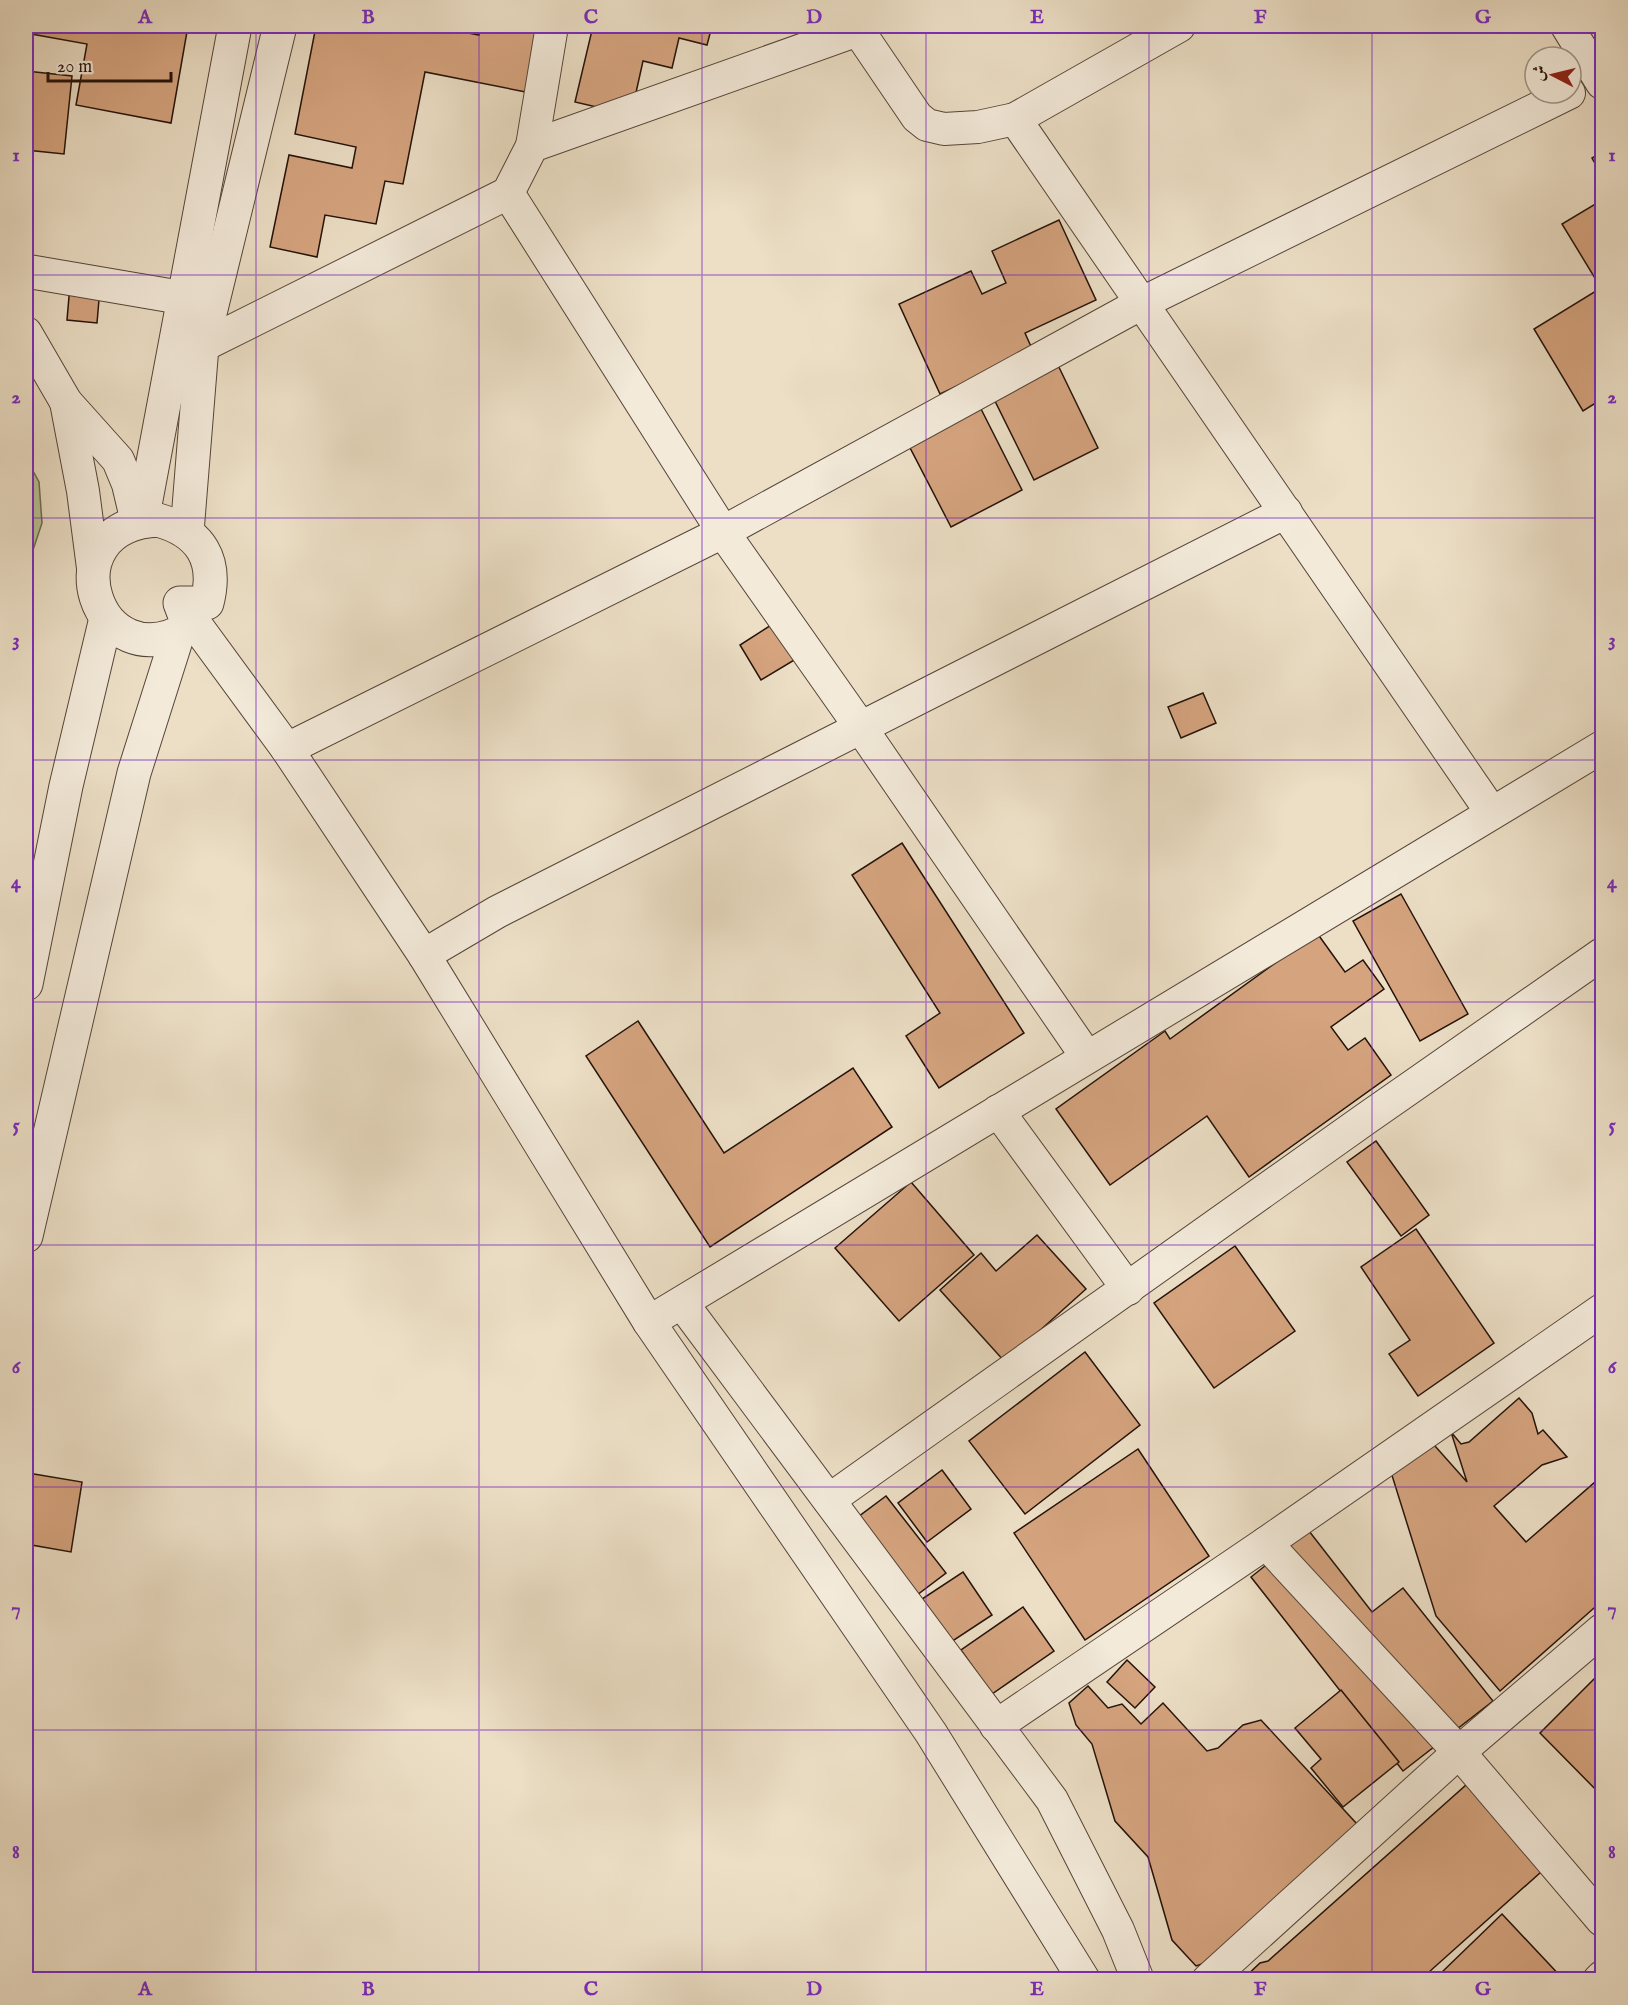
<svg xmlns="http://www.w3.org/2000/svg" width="1628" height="2005" viewBox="0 0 1628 2005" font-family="'IM FELL English',Amiri,serif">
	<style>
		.green { fill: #b8c295; stroke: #6e6a50; stroke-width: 1.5 }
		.building { fill: #d5a47f; stroke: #24120a; stroke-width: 1.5 }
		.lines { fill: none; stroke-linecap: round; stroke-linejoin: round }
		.minor-casing { stroke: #564539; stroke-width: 34 }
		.tertiary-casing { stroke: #564539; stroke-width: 35 }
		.minor { stroke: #f3eada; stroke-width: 32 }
		.tertiary { stroke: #f3eada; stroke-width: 33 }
		.grid { fill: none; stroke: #7b2cbf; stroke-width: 1.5; stroke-opacity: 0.55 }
		.neatline { fill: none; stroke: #7b2cbf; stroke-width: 2 }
		.grid-label { font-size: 20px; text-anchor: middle; font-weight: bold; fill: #7b2cbf }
	</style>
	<rect width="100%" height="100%" fill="#ecdfc6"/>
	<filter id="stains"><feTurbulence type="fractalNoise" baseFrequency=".00333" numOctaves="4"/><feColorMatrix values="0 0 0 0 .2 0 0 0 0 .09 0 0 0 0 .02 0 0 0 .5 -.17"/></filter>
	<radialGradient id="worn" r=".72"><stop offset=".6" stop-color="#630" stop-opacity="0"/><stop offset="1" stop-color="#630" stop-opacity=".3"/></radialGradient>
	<polygon class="green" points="26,458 39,482 42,523 26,571"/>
	<g class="building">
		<polygon points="26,26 188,26 171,123 76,105 87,44 26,33"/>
		<polygon points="316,26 433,26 479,35 481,26 506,26 543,33 531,93 425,72 403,184 385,181 376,224 325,215 317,257 270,247 289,155 352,168 356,147 295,134"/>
		<polygon points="593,26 712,26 707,45 679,38 672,68 643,61 631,115 575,102"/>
		<polygon points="26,71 72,76 64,154 26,150"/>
		<polygon points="1602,152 1602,176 1592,158"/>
		<polygon points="1602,200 1602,399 1583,411 1534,329 1601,288 1562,224"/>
		<polygon points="1059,220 1096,300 1025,333 1033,351 940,394 899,304 971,271 982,294 1006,283 992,251"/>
		<polygon points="70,285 100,288 97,323 67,320"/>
		<polygon points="1055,359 1098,448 1034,480 990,391"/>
		<polygon points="978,403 1022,490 951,527 906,440"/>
		<polygon points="779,620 801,656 761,680 740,645"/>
		<polygon points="1203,693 1216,723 1181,738 1168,707"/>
		<polygon points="902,843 1024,1033 939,1088 906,1036 940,1013 852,875"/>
		<polygon points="1401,894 1468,1014 1420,1041 1353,921"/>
		<polygon points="1317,933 1345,972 1363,960 1384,989 1331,1027 1348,1050 1365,1038 1391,1075 1249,1177 1207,1116 1110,1185 1056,1109 1165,1031 1170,1039"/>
		<polygon points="638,1021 724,1153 853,1068 892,1127 710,1247 586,1056"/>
		<polygon points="1376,1141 1429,1215 1401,1236 1347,1162"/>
		<polygon points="911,1182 974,1255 899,1321 835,1248"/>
		<polygon points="1416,1229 1494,1343 1418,1396 1389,1354 1410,1340 1361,1267"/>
		<polygon points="1037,1235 1086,1289 1005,1362 940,1290 981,1253 996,1271"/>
		<polygon points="1235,1246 1295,1331 1214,1388 1154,1303"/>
		<polygon points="1085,1352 1140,1425 1025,1514 969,1441"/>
		<polygon points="1519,1398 1532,1413 1538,1434 1543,1430 1567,1457 1542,1465 1494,1506 1526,1542 1602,1476 1602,1601 1500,1691 1436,1616 1390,1469 1427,1437 1467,1482 1451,1432 1461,1444 1469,1442"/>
		<polygon points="1138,1449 1209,1556 1085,1640 1014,1533"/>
		<polygon points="942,1470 971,1509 927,1542 898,1503"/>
		<polygon points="28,1473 82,1482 71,1552 26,1544 26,1492"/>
		<polygon points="886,1496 946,1573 917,1595 858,1517"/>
		<polygon points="1309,1531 1372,1612 1403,1588 1493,1701 1403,1771 1251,1577"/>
		<polygon points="963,1572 992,1615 948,1644 919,1601"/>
		<polygon points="1023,1607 1054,1651 992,1694 961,1650"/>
		<polygon points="1127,1660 1155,1687 1135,1708 1107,1682"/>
		<polygon points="1602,1671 1602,1796 1540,1733"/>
		<polygon points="1088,1686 1108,1708 1122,1704 1141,1724 1163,1703 1207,1751 1218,1748 1243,1725 1261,1720 1357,1824 1205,1963 1196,1966 1172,1940 1148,1857 1115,1821 1092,1744 1076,1725 1069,1703"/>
		<polygon points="1341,1690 1399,1762 1343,1807 1311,1768 1321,1759 1295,1728"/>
		<polygon points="1484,1769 1560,1855 1429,1972 1435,1980 1242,1980 1260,1963 1268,1961"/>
		<polygon points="1502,1914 1564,1980 1447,1980 1441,1973"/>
	</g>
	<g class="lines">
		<g class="minor-casing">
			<g id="minor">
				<polyline points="1567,26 1602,83"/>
				<polyline points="858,30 917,117 927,125 944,129 978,127 1015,119 1179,26"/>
				<polyline points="1015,119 1492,813"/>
				<polyline points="532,146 552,26"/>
				<polyline points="508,193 723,532 861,728 1087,1057"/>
				<polyline points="26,333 66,402 118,460 128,484 137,522"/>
				<polyline points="202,346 508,193 532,146 858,30 859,26"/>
				<polyline points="66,402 83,491 93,568"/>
				<polyline points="180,603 287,749 424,955 649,1322 931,1733 1084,1980"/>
				<polyline points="287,749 723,532 1142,303 1569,93"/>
				<polyline points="424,955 497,912 1286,512"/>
				<polyline points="998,1111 1128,1289"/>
				<polyline points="682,1303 1052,1800 1118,1930 1138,1980"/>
				<polyline points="649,1322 1602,747"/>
				<polyline points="829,1500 1364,1120 1602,954"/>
				<polyline points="1266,1543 1459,1752 1602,1920"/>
				<polyline points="996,1726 1266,1543 1602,1310"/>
				<polyline points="1208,1980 1459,1752 1602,1630"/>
				<polyline points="1599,1980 1602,1977"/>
			</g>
		</g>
		<g class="tertiary-casing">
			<g id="tertiary">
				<polyline points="26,271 184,298"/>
				<path d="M 158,520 C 201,532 218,560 207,603 L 180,603 L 189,627 C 97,685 44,526 158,520 Z"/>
				<polyline points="142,521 235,26"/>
				<polyline points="187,532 202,346 280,26"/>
				<polyline points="26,984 66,786 106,618"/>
				<polyline points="26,1236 134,773 178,634"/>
			</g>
		</g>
		<use href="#minor" class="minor"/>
		<use href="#tertiary" class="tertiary"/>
	</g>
	<path class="grid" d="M 256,26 L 256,1980M 479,26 L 479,1980M 702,26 L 702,1980M 926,26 L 926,1980M 1149,26 L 1149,1980M 1372,26 L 1372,1980M 26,275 L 1602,275M 26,518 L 1602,518M 26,760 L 1602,760M 26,1002 L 1602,1002M 26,1245 L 1602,1245M 26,1487 L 1602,1487M 26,1730 L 1602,1730"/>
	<rect width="1628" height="2005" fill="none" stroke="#ecdfc6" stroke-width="66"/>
	<g transform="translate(1553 75) rotate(277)"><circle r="28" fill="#f3eada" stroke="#a09487" stroke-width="1.5"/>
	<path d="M0-4.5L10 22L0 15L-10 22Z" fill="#8f2418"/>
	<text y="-9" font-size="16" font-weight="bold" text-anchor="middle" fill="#24120a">ش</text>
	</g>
	<path d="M48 72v9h123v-9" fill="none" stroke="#24120a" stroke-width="3"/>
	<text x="57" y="72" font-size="18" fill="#24120a" stroke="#f3eada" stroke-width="4.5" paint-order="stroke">20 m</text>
	<rect x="33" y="33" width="1562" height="1939" class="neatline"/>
	<g class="grid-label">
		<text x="145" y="23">A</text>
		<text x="368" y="23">B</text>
		<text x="591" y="23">C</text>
		<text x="814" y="23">D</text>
		<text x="1037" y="23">E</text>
		<text x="1260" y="23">F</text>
		<text x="1483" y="23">G</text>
		<text x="16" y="161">1</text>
		<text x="1612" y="161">1</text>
		<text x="16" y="403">2</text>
		<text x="1612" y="403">2</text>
		<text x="16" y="646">3</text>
		<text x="1612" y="646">3</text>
		<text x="16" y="888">4</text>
		<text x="1612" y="888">4</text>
		<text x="16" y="1131">5</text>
		<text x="1612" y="1131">5</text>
		<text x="16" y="1373">6</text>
		<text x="1612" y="1373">6</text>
		<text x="16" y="1615">7</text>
		<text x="1612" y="1615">7</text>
		<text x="16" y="1858">8</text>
		<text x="1612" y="1858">8</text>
		<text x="145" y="1995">A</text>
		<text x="368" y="1995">B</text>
		<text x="591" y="1995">C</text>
		<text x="814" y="1995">D</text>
		<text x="1037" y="1995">E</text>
		<text x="1260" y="1995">F</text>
		<text x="1483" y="1995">G</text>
	</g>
	<rect width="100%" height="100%" filter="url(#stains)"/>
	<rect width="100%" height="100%" fill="url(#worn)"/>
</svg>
